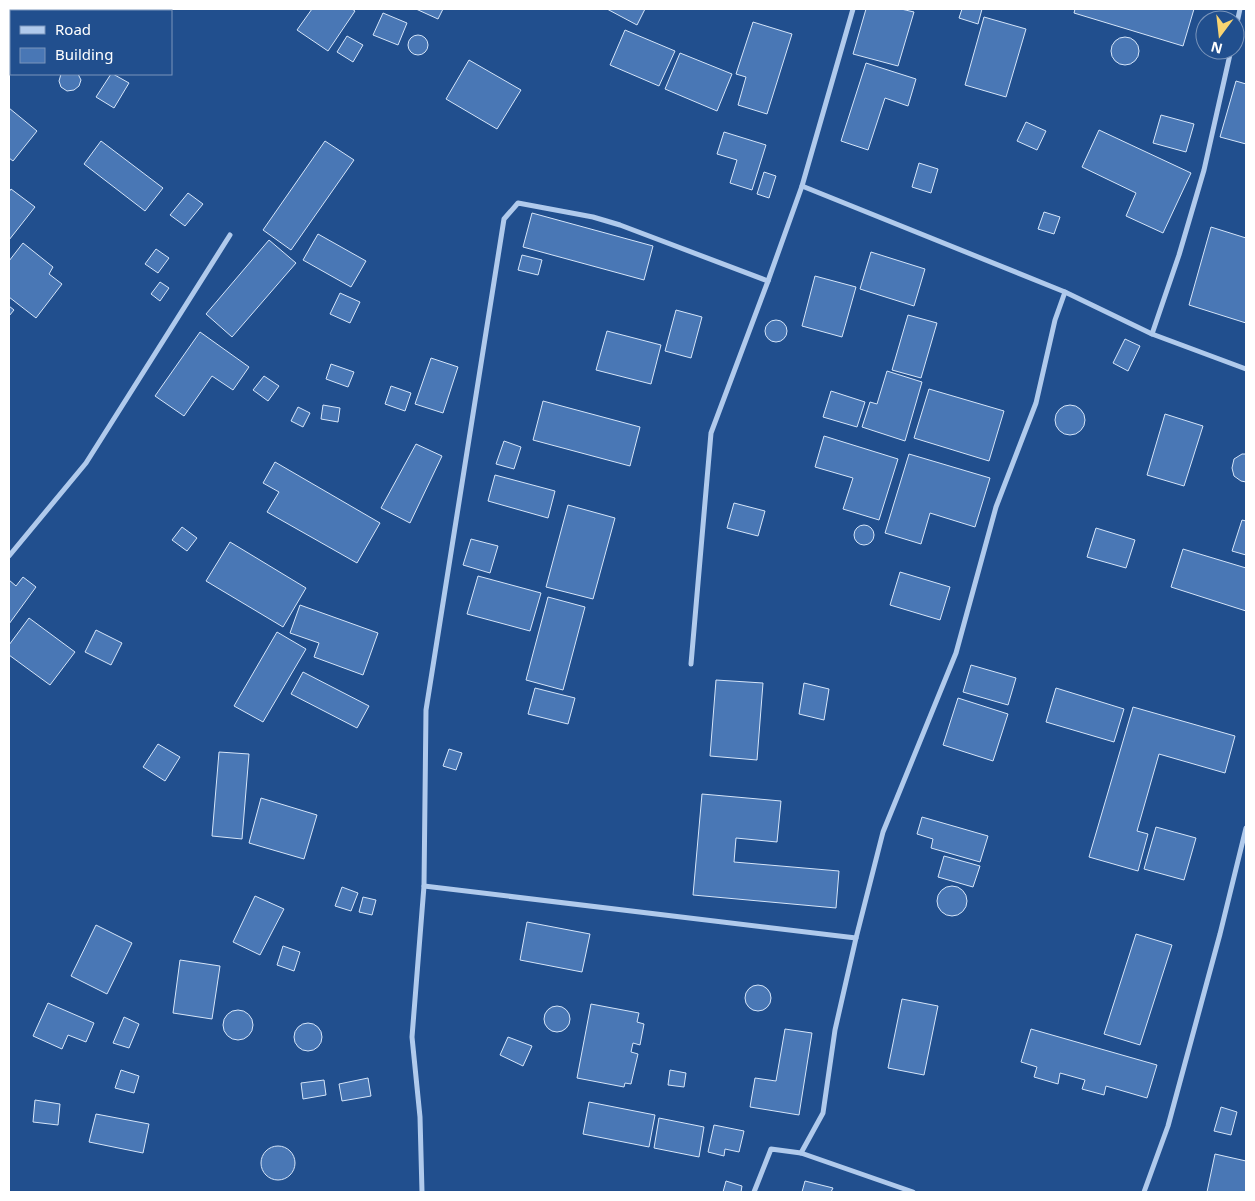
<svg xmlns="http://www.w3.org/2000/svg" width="1255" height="1201" viewBox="0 0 1255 1201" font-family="'Noto Sans',sans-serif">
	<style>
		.building { fill: #4977b5; stroke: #d5e5f9 }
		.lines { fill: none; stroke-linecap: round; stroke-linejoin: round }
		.minor { stroke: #b0caec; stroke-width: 5 }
	</style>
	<rect width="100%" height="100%" fill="#214f8e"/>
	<g class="building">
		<polygon points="312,9 352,9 355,11 328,51 297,30"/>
		<polygon points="416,9 443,9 438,19"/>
		<polygon points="607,9 645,9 637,25"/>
		<polygon points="866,9 901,9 914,12 898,66 853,54"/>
		<polygon points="962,9 982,9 978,24 959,18"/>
		<polygon points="1075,9 1194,9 1183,46 1074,13"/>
		<polygon points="383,13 407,23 398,45 373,35"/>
		<polygon points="984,17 1026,29 1006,97 965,85"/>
		<polygon points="753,22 792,34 767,114 738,105 746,77 736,74"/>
		<polygon points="625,30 675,51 659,86 610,65"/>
		<circle cx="418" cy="45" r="10"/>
		<polygon points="347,36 363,45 353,62 337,52"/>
		<circle cx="1125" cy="51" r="14"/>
		<polygon points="680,53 732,74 717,111 665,89"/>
		<polygon points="469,60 521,90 497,129 446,99"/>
		<polygon points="866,63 916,79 908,106 885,98 868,150 841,141"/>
		<polygon points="61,74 78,74 81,80 79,86 74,90 67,91 61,87 59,81"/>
		<polygon points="111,74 113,74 129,83 114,108 96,97"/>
		<polygon points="1236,81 1246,84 1246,144 1220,137"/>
		<polygon points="9,108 37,131 13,161 9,158"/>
		<polygon points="1161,115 1194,124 1186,152 1153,143"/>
		<polygon points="1026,122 1046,131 1037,150 1017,141"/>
		<polygon points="1099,130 1191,173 1163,233 1126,216 1136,193 1082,167"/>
		<polygon points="724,132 766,145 752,190 730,183 737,160 717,154"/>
		<polygon points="101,141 163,188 145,211 84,164"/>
		<polygon points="325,141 354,160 291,250 263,230"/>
		<polygon points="919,163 938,169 931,193 912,187"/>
		<polygon points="764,172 776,176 769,198 757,194"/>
		<polygon points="11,189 35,207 9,240 9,192"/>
		<polygon points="188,193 203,204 185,226 170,215"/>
		<polygon points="1044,212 1060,217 1054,234 1038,229"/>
		<polygon points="532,213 653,246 644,280 523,247"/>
		<polygon points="1211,227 1246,238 1246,323 1189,305"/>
		<polygon points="318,234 366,261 351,287 303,260"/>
		<polygon points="269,240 296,263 232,337 206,314"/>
		<polygon points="23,243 53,267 49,274 62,284 36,318 9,297 9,261"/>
		<polygon points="156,249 169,258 158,273 145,264"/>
		<polygon points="871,252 925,269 914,306 860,289"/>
		<polygon points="522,255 542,260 538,275 518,270"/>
		<polygon points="815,276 856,287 842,337 802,326"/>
		<polygon points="160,282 169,288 160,301 151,294"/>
		<polygon points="340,293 360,302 350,323 330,314"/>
		<polygon points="9,306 14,310 9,316"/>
		<polygon points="676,310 702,317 691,358 665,351"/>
		<polygon points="908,315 937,323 921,378 892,370"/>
		<circle cx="776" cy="331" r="11"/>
		<polygon points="607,331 661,345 651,384 596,370"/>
		<polygon points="200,332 249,367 233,390 212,376 184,416 155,396"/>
		<polygon points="1125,339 1140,346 1128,371 1113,363"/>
		<polygon points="431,358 458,367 443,413 415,404"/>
		<polygon points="331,364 354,372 348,387 326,379"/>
		<polygon points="887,371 922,382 905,441 862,427 870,402 877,404"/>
		<polygon points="264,376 279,386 268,401 253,390"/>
		<polygon points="391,386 411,393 405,411 385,404"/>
		<polygon points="929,389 1004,411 989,461 914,438"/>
		<polygon points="831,391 865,402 857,427 823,417"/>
		<polygon points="543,401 640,427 630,466 533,440"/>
		<circle cx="1070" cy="420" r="15"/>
		<polygon points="323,405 340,408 338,422 321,419"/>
		<polygon points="298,407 310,413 303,427 291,421"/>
		<polygon points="1165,414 1203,426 1184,486 1147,475"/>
		<polygon points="824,436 898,459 879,520 843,509 853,478 815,467"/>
		<polygon points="504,441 521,447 514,469 496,464"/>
		<polygon points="416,444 442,456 410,523 381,508"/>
		<polygon points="909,454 990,478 975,527 930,513 921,544 885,533"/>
		<polygon points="1242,454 1246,454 1246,482 1241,481 1234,476 1232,468 1234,459"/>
		<polygon points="275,462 380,523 357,563 267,512 279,492 263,483"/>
		<polygon points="495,475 555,491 548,518 488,501"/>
		<polygon points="734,503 765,511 758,536 727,528"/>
		<polygon points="568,505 615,518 593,599 546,587"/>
		<polygon points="1242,520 1246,521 1246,555 1232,551"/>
		<circle cx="864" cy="535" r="10"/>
		<polygon points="182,527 197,538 187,551 172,540"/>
		<polygon points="1096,528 1135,540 1126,568 1087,557"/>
		<polygon points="471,539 498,546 490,573 463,565"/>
		<polygon points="230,542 306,588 283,627 206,581"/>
		<polygon points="1183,549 1246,568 1246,611 1171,587"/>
		<polygon points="900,572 950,587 940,620 890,605"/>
		<polygon points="478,576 541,593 530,631 467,614"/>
		<polygon points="23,577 36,587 9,624 9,580 16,586"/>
		<polygon points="548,597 585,607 563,690 526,680"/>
		<polygon points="300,605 378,633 363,675 314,657 319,643 290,633"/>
		<polygon points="29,618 75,652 50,685 9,655 9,645"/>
		<polygon points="96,630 122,643 111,665 85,652"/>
		<polygon points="277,632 306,649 263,722 234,706"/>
		<polygon points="971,665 1016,678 1008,705 963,692"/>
		<polygon points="303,672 369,706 357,728 291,694"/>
		<polygon points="716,680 763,683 757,760 710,756"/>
		<polygon points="804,683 829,689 824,720 799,714"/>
		<polygon points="535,688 575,698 568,724 528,714"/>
		<polygon points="1056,688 1124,709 1114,742 1046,722"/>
		<polygon points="958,698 1008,714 993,761 943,745"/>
		<polygon points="1133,707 1235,736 1225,773 1159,754 1137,831 1148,834 1138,871 1089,857"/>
		<polygon points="158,744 180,757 165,781 143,767"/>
		<polygon points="449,749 462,753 456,770 443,766"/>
		<polygon points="219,752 249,754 242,839 212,836"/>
		<polygon points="702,794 781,801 777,842 736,838 734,862 839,871 836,908 693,895"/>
		<polygon points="261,798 317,815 304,859 249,843"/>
		<polygon points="922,817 988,836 980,862 931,848 933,839 917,834"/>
		<polygon points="1156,827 1196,838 1184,880 1144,869"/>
		<polygon points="944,856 980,866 973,887 938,877"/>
		<circle cx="952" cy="901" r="15"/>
		<polygon points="342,887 358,893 351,911 335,906"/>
		<polygon points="255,896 284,909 260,955 233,942"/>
		<polygon points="363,897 376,900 372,915 359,912"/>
		<polygon points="527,922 590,934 582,972 520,960"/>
		<polygon points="96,925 132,943 107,994 71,976"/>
		<polygon points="1136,934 1172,945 1140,1045 1104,1034"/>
		<polygon points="283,946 300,952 294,971 277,965"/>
		<polygon points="180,960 220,966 212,1019 173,1013"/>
		<circle cx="758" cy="998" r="13"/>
		<polygon points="902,999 938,1006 924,1075 888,1068"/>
		<polygon points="48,1003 94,1023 86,1042 68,1035 62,1049 33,1036"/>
		<polygon points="591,1004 639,1013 637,1022 644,1024 640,1045 633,1043 631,1052 638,1054 631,1084 625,1083 624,1087 577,1078"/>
		<circle cx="557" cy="1019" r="13"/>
		<circle cx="238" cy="1025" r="15"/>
		<polygon points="124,1017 139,1024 129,1048 113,1043"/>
		<circle cx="308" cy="1037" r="14"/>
		<polygon points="785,1029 812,1033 799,1115 750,1107 755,1078 776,1081"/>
		<polygon points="1031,1029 1157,1065 1147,1098 1106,1086 1104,1095 1082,1089 1085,1080 1060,1073 1058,1084 1034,1077 1037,1067 1021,1062"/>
		<polygon points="508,1037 532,1046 523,1066 500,1055"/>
		<polygon points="121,1070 139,1076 134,1093 115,1088"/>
		<polygon points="670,1070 686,1073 684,1087 668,1085"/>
		<polygon points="368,1078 371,1096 342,1101 339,1084"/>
		<polygon points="324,1080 326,1095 303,1099 301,1083"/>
		<polygon points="35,1100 60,1104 58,1125 33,1122"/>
		<polygon points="589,1102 655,1115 649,1147 583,1134"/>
		<polygon points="1221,1107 1237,1112 1231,1135 1214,1131"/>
		<polygon points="96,1114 149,1124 143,1153 89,1142"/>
		<polygon points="659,1118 704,1127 699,1157 654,1148"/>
		<polygon points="714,1125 744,1131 739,1152 725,1149 724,1156 708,1152"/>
		<circle cx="278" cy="1163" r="17"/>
		<polygon points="1215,1154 1246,1161 1246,1192 1207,1192"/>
		<polygon points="726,1181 742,1186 741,1192 723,1192"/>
		<polygon points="805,1181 833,1188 831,1192 802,1192"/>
	</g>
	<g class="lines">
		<g class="minor">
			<polyline points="1235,32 1240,9"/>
			<polyline points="802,186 1065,292 1152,334 1246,369"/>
			<polyline points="1152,334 1179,255 1204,170 1231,50"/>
			<polyline points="9,556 86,463 230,235"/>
			<polyline points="691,664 711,433 768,281 802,186 853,9"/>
			<polyline points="424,886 856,938"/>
			<polyline points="801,1153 823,1113 835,1030 856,938 883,832 956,653 996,507 1036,403 1055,320 1065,292"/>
			<polyline points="422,1192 420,1117 412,1037 424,886 426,710 504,219 518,203 593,217 620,225 768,281"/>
			<polyline points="754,1192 771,1149 801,1153 913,1192"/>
			<polyline points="1144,1192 1168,1126 1220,934 1246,828"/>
		</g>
	</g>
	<rect width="1255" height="1201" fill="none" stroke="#ffffff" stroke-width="20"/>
	<rect x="10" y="10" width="162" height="65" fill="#214f8e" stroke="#7a95bb"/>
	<rect x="20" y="26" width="25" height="8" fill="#b0caec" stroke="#7a95bb"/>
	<text x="55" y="35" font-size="15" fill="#ffffff">Road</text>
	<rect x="20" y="48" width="25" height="15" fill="#4977b5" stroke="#7a95bb"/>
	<text x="55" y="60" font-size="15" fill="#ffffff">Building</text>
	<g transform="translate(1220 35) rotate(195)"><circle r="24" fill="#214f8e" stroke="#7a95bb"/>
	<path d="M0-4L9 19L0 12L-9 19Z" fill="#f9d471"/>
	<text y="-8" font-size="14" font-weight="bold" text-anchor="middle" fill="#ffffff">N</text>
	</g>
</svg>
